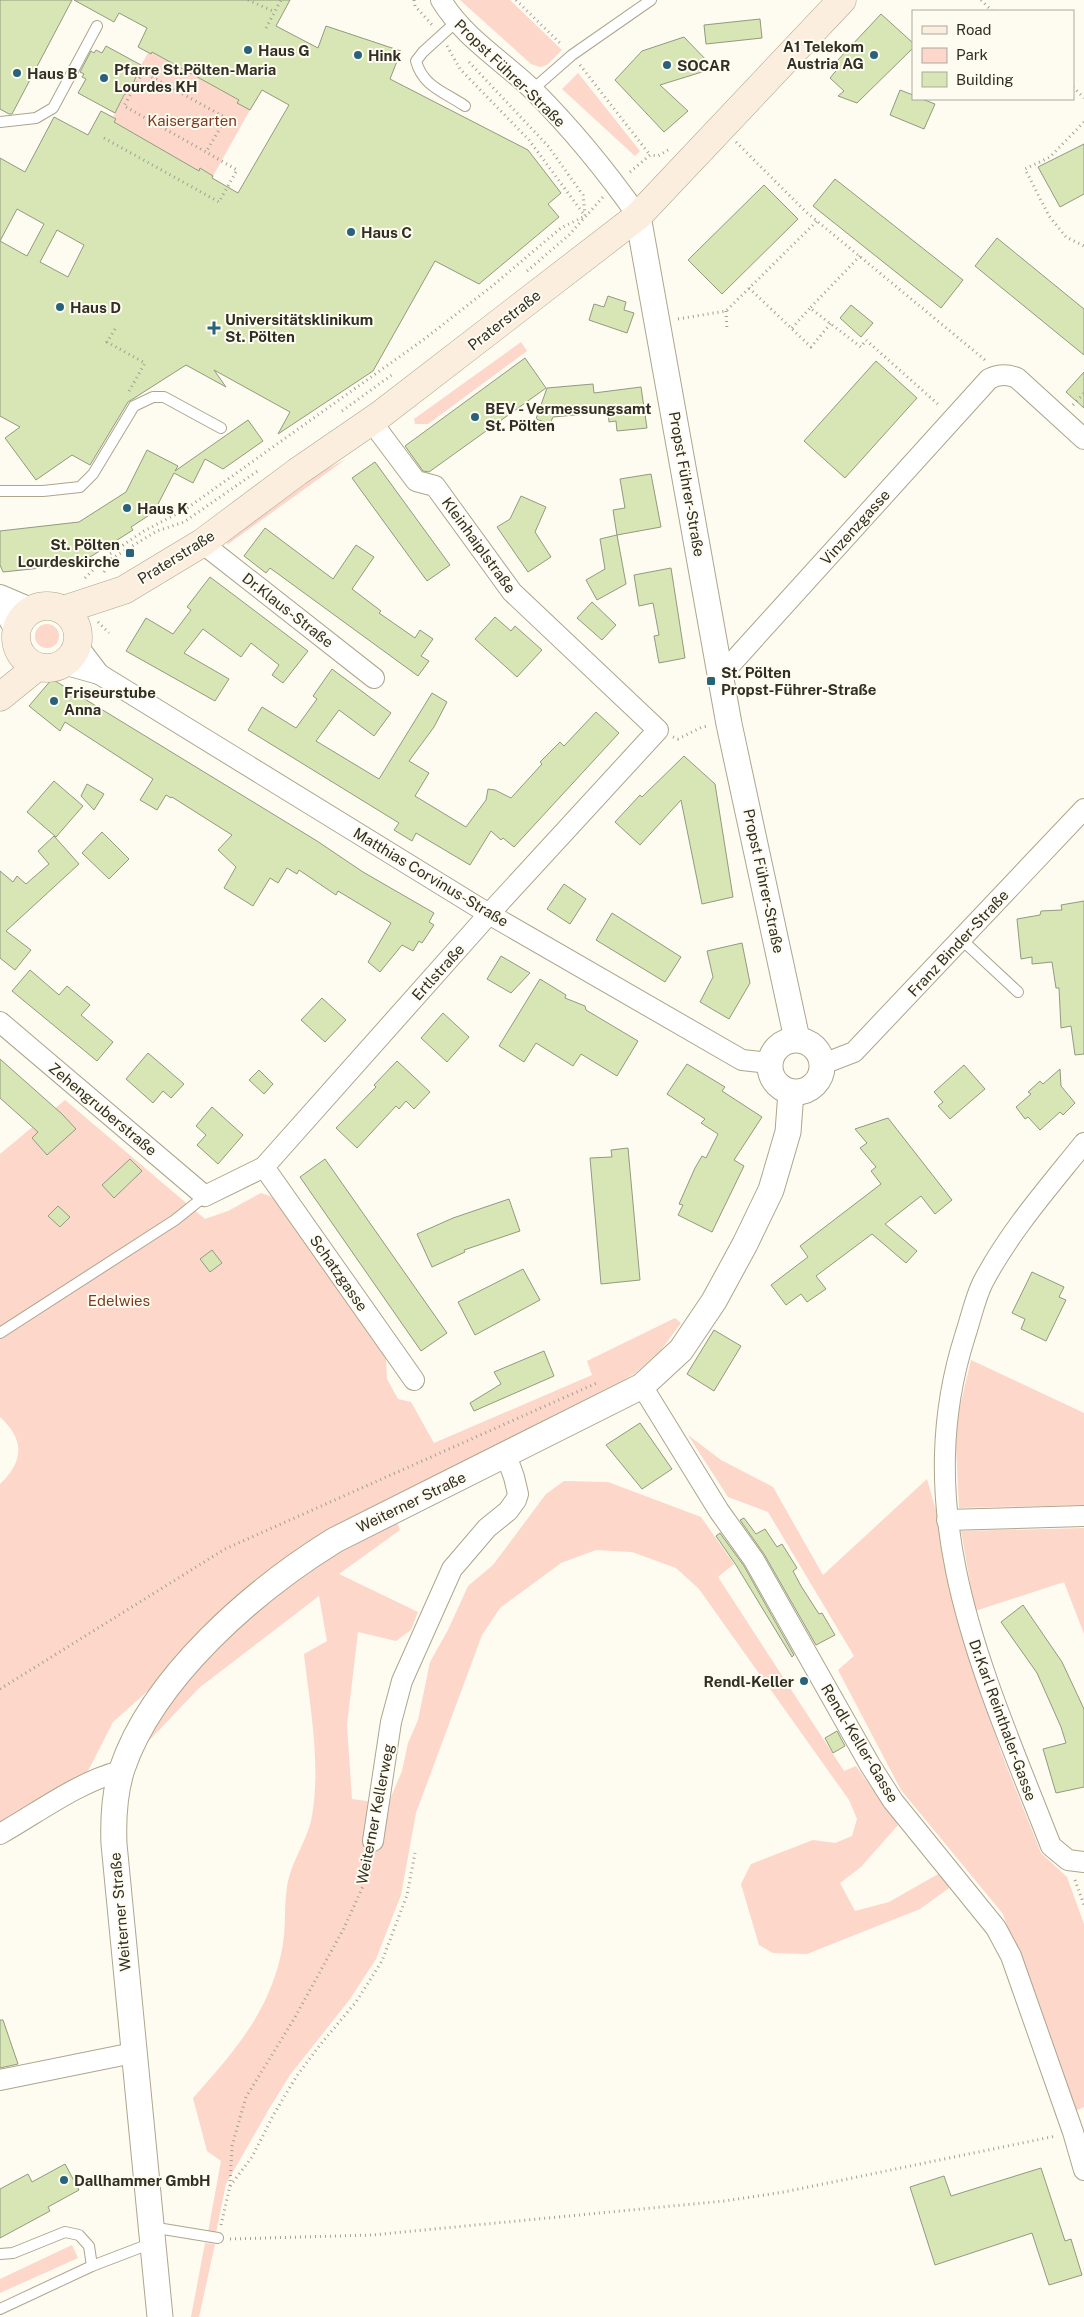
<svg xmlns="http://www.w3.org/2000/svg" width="1084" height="2317" viewBox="0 0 1084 2317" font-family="'Public Sans',sans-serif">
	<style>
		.green { fill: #fcd7ca }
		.building { fill: #d7e6b4; stroke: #929a80; fill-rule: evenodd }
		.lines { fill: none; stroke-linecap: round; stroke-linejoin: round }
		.service-casing { stroke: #ada68c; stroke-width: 12 }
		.minor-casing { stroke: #ada68c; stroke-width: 22 }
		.tertiary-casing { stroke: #ada68c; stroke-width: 27 }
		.secondary-casing { stroke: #ada68c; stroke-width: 29 }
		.path { stroke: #a19f94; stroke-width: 3; stroke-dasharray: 1 4; stroke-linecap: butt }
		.service { stroke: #fff; stroke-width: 10 }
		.minor { stroke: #fff; stroke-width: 20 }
		.tertiary { stroke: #fff; stroke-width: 25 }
		.secondary { stroke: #fceedf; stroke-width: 28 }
		.poi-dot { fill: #28637b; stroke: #fefbf0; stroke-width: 2 }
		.labels { text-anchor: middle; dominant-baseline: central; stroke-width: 4; stroke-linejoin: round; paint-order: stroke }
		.poi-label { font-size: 15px; font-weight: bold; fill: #312f24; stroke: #fefbf0; text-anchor: start }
		.street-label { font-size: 15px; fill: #312f24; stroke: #fefbf0 }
		.park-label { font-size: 15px; fill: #7c3b22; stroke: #fefbf0 }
	</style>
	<rect width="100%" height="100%" fill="#fefbf0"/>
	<g class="green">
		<polygon points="460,0 510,0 562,50 547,65 540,67 531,64"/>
		<polygon points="152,52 239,100 238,103 250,110 213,176 201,169 199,171 114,122 116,119 113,117 127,91 131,91 135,82 133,79 148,53 150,54"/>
		<polygon points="578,73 640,151 635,156 562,89"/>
		<polygon points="521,342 527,351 428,424 415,424 414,419"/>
		<polygon points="346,459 227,545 228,535 306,480"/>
		<circle cx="47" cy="636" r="12"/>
		<path d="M 65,1100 L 205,1219 L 228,1211 L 261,1193 L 270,1196 L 278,1203 L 386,1357 L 387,1379 L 398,1399 L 411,1402 L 434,1443 L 592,1375 L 587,1361 L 675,1318 L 681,1323 L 661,1350 L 634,1374 L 593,1399 L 331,1529 L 299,1548 L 267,1572 L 197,1637 L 150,1689 L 113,1722 L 87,1773 L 0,1827 L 0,1484 C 24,1461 25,1440 0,1417 L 0,1154 Z"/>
		<polygon points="971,1360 1084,1413 1084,1505 959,1508 955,1427"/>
		<polygon points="688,1435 721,1460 773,1487 823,1575 927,1479 939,1521 957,1616 1001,1752 1041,1853 1067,1877 1084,1924 1084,2107 1073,2112 1003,1914 901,1790 838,1670 854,1656 768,1512 728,1497"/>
		<path d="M 564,1481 L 608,1482 L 701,1517 L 734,1564 L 718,1577 L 844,1771 L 856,1766 L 898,1825 L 861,1867 L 840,1883 L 855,1911 L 889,1902 L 940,1873 L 952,1886 L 920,1909 L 807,1954 L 773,1953 L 759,1945 L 741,1884 L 751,1864 L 813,1840 L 835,1843 L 852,1836 L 857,1819 L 849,1800 L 699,1589 L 676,1568 L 632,1552 L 596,1550 L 561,1563 L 500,1608 L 482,1635 L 416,1813 L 401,1895 L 376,1959 L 350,1999 L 290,2075 L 269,2109 L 226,2184 L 216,2233 L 208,2232 L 221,2161 L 207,2151 L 193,2098 C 235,2051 272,2009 283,1944 C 286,1925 284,1906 287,1887 C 291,1861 308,1840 312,1816 C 321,1763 310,1707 304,1654 L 327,1641 L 319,1596 L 199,1688 L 143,1747 L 169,1701 L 211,1651 L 310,1566 L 396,1520 L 400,1530 L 339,1574 L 418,1612 L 411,1630 L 396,1641 L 358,1632 L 347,1725 L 352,1799 L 388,1804 L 402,1771 L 408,1743 L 418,1720 L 430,1662 L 448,1630 L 468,1586 L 493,1565 L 546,1494 Z"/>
		<polygon points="1084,1528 1084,1634 1064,1582 975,1611 961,1531"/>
		<polygon points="205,2243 215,2244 199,2317 191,2317"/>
		<polygon points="72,2245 78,2258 0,2293 0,2279"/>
	</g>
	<g class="building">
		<polygon points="0,0 72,0 12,114 9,114 0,109"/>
		<path d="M 74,0 L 290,0 L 276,26 L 318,48 L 326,26 L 401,51 L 390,79 L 528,150 L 561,193 L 548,204 L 559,217 L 479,284 L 435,261 L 373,371 L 278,434 L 290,412 L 214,370 L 226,387 L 186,365 L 128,402 L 90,465 L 72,455 L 36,480 L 5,438 L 20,427 L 0,416 L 0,241 L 27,256 L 44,224 L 17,209 L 0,241 L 0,158 L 25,172 L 54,117 L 88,135 L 101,111 L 116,119 L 114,122 L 199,171 L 200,168 L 213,176 L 212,178 L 238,193 L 289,105 L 262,90 L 250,110 L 237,103 L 239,100 L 152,52 L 151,54 L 138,47 L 147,28 L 119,13 L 114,22 ZM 57,230 L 84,245 L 68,277 L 40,262 Z"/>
		<polygon points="881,14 913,43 913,48 857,103 838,96 844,91 830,78 840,66 836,62"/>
		<polygon points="760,19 762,38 706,44 704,25"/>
		<polygon points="684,37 710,64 702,72 660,85 688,111 664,132 615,80 642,51"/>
		<polygon points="106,46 141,65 130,91 124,95 115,113 78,93 86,79 82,77 84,74 80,72 91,51 94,53 96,50 102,53"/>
		<polygon points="900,90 913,95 913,99 922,99 935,104 924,129 890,115"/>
		<polygon points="1084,144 1084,194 1060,207 1038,167"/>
		<polygon points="835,179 963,280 941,308 813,206"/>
		<polygon points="764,185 798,219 722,294 688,260"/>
		<polygon points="997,238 1084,309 1084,355 975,266"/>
		<polygon points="608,296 626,302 624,310 634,313 627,333 589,320 594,304 604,307"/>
		<polygon points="851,305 873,323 861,337 840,318"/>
		<polygon points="525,358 546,388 429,472 423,471 405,446"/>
		<polygon points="876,361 917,398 845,478 804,441"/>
		<polygon points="1084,372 1084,408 1066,392"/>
		<polygon points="593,384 594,393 641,387 647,428 617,431 616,421 609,422 608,412 553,417 550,424 536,419 547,388"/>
		<polygon points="248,420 263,441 223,469 205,459 193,483 174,473 156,508 153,507 148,516 131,527 133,530 79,564 3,572 0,565 0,531 79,522 126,492 147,450 178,466 175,471"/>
		<polygon points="375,462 450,565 427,581 352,478"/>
		<polygon points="651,474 661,527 617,535 613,510 625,508 620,479"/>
		<polygon points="521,496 546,507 535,532 551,557 528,572 497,527 510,519"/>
		<polygon points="265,528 333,579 356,545 374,557 352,589 381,611 379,613 415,638 420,630 433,639 421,656 429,661 418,676 270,568 266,573 244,556"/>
		<polygon points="617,535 626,584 597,600 586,580 605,569 600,539"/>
		<polygon points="671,568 685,658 659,663 654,636 659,635 653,603 639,606 634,575"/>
		<polygon points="210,577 308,651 283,683 272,675 279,665 251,643 241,657 203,629 184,653 229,679 215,701 126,651 146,618 173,634 191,610 187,607"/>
		<polygon points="592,602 616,625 602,640 577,618"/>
		<polygon points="495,617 511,631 515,626 542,650 517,677 475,639"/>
		<polygon points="332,669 391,713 374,736 339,710 316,741 379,779 432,693 447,702 434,727 409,761 429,773 415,796 466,827 486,800 488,789 495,790 511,798 542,764 540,762 560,742 564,746 596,712 619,733 514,847 503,838 501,840 491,831 470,865 416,833 412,841 394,830 399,823 248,730 262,707 296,728 317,699 313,696"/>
		<polygon points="52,679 317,841 363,872 434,913 429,922 434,925 422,943 419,941 413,951 402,945 380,972 368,962 391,923 338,891 336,895 299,870 297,874 287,868 278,883 270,878 253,906 224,888 236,867 218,850 232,835 172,797 171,798 166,795 157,810 140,800 153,779 65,722 60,731 29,706"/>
		<polygon points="684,756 715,784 733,897 702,904 681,800 640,845 615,822 640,795 642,797"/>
		<polygon points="54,781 83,806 56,837 27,812"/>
		<polygon points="87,784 104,794 94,810 81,796"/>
		<polygon points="102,832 129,859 109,879 82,853"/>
		<polygon points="54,836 79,864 6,931 31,950 15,970 0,958 0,871 13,882 17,876 26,884 49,864 38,851"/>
		<polygon points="564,884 586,899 570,924 547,909"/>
		<polygon points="1084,901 1084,1054 1075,1055 1071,1026 1061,1028 1059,988 1056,988 1052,962 1032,964 1032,957 1021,959 1017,919 1040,915 1041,911 1062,910 1061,905"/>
		<polygon points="612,913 681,957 665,982 596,940"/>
		<polygon points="742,943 750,983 729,1019 700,1002 713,977 707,951"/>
		<polygon points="501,956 530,973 511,993 487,979"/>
		<polygon points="30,970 59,995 67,986 90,1005 81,1015 113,1042 97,1061 12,991"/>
		<polygon points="540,979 566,995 565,998 585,1006 586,1010 638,1041 617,1076 581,1054 573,1066 536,1043 524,1062 499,1046"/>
		<polygon points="322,998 346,1020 325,1042 301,1020"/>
		<polygon points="443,1013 469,1037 447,1062 421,1038"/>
		<polygon points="148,1053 184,1084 171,1098 163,1091 153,1103 126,1079"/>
		<polygon points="0,1059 62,1114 76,1129 47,1155 32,1138 38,1132 0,1098"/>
		<polygon points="397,1061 430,1092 414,1109 406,1101 399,1109 396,1106 357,1148 336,1128 376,1087 374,1085"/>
		<polygon points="687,1064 725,1087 722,1091 762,1117 734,1160 744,1166 712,1232 678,1215 683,1205 679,1204 695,1168 702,1156 706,1158 718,1134 701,1123 705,1119 667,1094"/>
		<polygon points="964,1065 985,1089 950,1119 938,1106 943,1102 934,1092"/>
		<polygon points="1060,1069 1061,1086 1075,1103 1063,1115 1060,1112 1040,1130 1028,1117 1025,1119 1016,1107 1031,1094 1028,1092 1040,1081 1043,1084"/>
		<polygon points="259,1070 273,1084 264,1094 249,1080"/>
		<polygon points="212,1107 243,1135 218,1164 197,1145 206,1135 196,1126"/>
		<polygon points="888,1118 952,1200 935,1214 921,1196 885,1224 917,1251 906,1263 872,1234 816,1276 826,1289 807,1302 801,1294 786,1305 771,1285 808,1257 800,1246 881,1184 871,1171 876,1167 860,1148 867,1143 855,1129"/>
		<polygon points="628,1148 640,1280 601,1284 590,1158 612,1157 611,1150"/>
		<polygon points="130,1159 142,1171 114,1198 102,1185"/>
		<polygon points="325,1159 447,1333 421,1351 300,1177"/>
		<polygon points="509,1199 520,1231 464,1250 465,1252 432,1267 417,1234 453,1218"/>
		<polygon points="58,1206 70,1217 60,1227 48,1216"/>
		<polygon points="212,1250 222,1263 210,1272 200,1259"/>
		<polygon points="523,1269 540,1300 475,1335 458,1302"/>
		<polygon points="1032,1272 1064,1287 1059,1297 1066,1300 1046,1341 1021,1329 1025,1319 1012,1313"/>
		<polygon points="714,1330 741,1346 714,1391 687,1374"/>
		<polygon points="544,1351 554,1376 474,1411 470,1403 501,1384 494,1372"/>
		<polygon points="640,1423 672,1469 642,1489 606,1445"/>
		<polygon points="744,1518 756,1534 765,1529 777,1547 782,1544 797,1568 793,1571 801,1586 819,1614 822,1613 835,1635 816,1645 764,1554 740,1520"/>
		<polygon points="720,1533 744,1566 794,1655 792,1657 736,1565 716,1536"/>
		<polygon points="1023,1605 1062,1662 1084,1709 1084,1787 1056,1793 1043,1749 1066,1743 1061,1727 1037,1673 1001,1622"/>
		<polygon points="837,1731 845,1746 833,1753 825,1738"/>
		<polygon points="0,2020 3,2020 18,2064 0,2068"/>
		<polygon points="65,2164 79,2190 48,2207 50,2211 0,2238 0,2189 28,2174 32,2182"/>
		<polygon points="1041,2168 1065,2241 1071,2239 1082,2275 1049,2285 1032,2233 935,2265 910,2187 944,2176 951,2196"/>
	</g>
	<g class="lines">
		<g class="service-casing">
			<g id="service">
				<path d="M 456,22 L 423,52 L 416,61 C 423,87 445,92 465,106"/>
				<polyline points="532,90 572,55 651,0"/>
				<polyline points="0,122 36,118 53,108 97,26"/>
				<polyline points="0,491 43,491 80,487 93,474 134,406 153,397 164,397 221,428"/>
				<polyline points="961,939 1018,992"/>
				<polyline points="0,1333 175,1220 205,1196"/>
				<polyline points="151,2227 218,2238"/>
				<polyline points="0,2254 13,2253 65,2232 79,2235 89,2246 92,2266"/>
				<polyline points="0,2309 92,2266 152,2243"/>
			</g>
		</g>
		<g class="minor-casing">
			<g id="minor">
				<path d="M 441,0 C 463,37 503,61 533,90 C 572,129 607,172 638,216"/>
				<polyline points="202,543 374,678"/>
				<polyline points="0,595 33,609"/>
				<polyline points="0,604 16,632"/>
				<polyline points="77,645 99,674"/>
				<polyline points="63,664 99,674 489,914 742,1060 770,1063"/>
				<path d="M 721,675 L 989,379 C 999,374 1007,374 1017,378 L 1084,439"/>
				<polyline points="0,1022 205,1196 264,1167 489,914 658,730 512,592 435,486 416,481 371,421"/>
				<polyline points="823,1064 854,1052 1084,809"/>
				<path d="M 1084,1143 C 1048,1188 1010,1231 983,1282 C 975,1298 971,1318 965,1336 C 907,1518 986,1679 1051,1846 L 1068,1860 L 1084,1862"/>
				<polyline points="264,1167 414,1380"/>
				<polyline points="642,1386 719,1511 754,1560 870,1765 893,1801 996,1928 1011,1956 1073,2132 1084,2170"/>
				<polyline points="947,1520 1084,1516"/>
				<path d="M 0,1834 C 39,1812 78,1782 121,1771"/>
				<polyline points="373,1841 391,1722 402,1681 452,1569 487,1528 508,1511 516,1500 518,1494 514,1477 506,1455"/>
				<polyline points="0,2080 133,2053"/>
			</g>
		</g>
		<g class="tertiary-casing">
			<g id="tertiary">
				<polyline points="638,216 729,724 797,1039"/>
				<circle cx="796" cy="1066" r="26"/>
				<path d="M 160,2317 L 114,1844 C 113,1819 114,1794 122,1769 C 153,1677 254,1590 335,1540 L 642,1386 L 681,1350 L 714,1301 L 745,1244 L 771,1190 L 788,1132 L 791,1092"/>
			</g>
		</g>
		<g class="secondary-casing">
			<g id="secondary">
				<circle cx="47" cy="637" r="31"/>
				<polyline points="63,610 124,590 202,543 297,472 380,415 638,216 842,0"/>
				<polyline points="0,697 37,667"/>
			</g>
		</g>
		<g class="path">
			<polyline points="248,0 275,12"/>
			<polyline points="414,0 415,6 433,26"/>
			<polyline points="516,0 562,45"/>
			<polyline points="981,0 992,11"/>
			<polyline points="266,28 281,0"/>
			<polyline points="447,46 460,69 529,140 585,216"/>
			<polyline points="469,62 548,146 583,195 585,215"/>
			<polyline points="580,65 650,155"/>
			<polygon points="143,72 226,118 206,152 124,106"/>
			<polyline points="1073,87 1084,98"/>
			<polyline points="1084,122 1050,157 1025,169 1049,216 1066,237 1084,246"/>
			<polyline points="104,138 219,202 237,170 206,152"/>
			<polyline points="736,142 806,212 985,360"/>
			<polyline points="630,172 650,155 658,156 668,150"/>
			<polyline points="860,256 810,308 861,347 866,340 940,406"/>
			<polyline points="527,271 569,235 603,197"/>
			<polyline points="749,288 811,347 831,323"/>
			<polyline points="726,311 727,330"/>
			<polyline points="678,319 726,311 817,221"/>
			<polyline points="792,328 810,308"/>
			<polyline points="115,329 107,342 145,363 128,393"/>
			<polyline points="1073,405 1084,393"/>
			<polyline points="342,411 393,374"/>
			<polyline points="104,572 111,559 157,531 184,522 259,470"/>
			<polyline points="85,578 107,556 144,531 186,509 423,340 491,287 561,228 583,217"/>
			<polyline points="98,622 109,633"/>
			<polyline points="673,737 678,739 702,727 709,726"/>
			<polyline points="0,1689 225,1549 599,1382"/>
			<polyline points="1075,1880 1084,1905"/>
			<polyline points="230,2186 252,2157 274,2114 296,2077 320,2045 356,2002 382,1961 407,1895 415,1853"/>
			<polyline points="221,2225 230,2186 232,2146 246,2097 294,2019 344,1928 364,1884 369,1858"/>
			<polyline points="230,2239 372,2235 724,2201 784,2192 1056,2136"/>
		</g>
		<use href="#service" class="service"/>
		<use href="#minor" class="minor"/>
		<use href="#tertiary" class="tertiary"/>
		<use href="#secondary" class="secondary"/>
	</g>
	<g class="poi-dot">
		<circle cx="248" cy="50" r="5"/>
		<circle cx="358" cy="55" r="5"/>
		<circle cx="874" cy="55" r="5"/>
		<circle cx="667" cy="65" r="5"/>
		<circle cx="17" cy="73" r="5"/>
		<circle cx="104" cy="78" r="5"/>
		<circle cx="351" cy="232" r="5"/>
		<circle cx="60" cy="307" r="5"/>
		<path d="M211.5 320.5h5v5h5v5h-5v5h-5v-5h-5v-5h5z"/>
		<circle cx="475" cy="417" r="5"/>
		<circle cx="127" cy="508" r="5"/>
		<rect x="125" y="548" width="10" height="10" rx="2.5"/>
		<rect x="706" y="676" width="10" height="10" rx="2.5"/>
		<circle cx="54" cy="701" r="5"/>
		<circle cx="804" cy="1681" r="5"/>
		<circle cx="64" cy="2180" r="5"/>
	</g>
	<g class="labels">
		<g class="poi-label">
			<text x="864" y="46" text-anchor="end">A1 Telekom<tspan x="864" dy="17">Austria AG</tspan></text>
			<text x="258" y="50">Haus G</text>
			<text x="368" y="55">Hink</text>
			<text x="677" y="65">SOCAR</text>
			<text x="114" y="69">Pfarre St.Pölten-Maria<tspan x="114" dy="17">Lourdes KH</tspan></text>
			<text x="27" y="73">Haus B</text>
			<text x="361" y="232">Haus C</text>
			<text x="70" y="307">Haus D</text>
			<text x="225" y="319">Universitätsklinikum<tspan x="225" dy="17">St. Pölten</tspan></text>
			<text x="485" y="408">BEV - Vermessungsamt<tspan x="485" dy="17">St. Pölten</tspan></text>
			<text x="137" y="508">Haus K</text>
			<text x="120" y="544" text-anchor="end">St. Pölten<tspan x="120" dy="17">Lourdeskirche</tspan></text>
			<text x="721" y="672">St. Pölten<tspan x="721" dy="17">Propst-Führer-Straße</tspan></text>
			<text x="64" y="692">Friseurstube<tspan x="64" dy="17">Anna</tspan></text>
			<text x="794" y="1681" text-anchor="end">Rendl-Keller</text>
			<text x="74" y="2180">Dallhammer GmbH</text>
		</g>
		<g class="street-label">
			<text transform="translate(510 73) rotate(44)">Propst Führer-Straße</text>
			<text transform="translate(504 320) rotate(-38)">Praterstraße</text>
			<text transform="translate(687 484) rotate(80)">Propst Führer-Straße</text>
			<text transform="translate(855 527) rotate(-48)">Vinzenzgasse</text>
			<text transform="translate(479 545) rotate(54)">Kleinhaiplstraße</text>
			<text transform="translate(176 557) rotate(-32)">Praterstraße</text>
			<text transform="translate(288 610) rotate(38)">Dr.Klaus-Straße</text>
			<text transform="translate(431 877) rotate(31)">Matthias Corvinus-Straße</text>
			<text transform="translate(764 881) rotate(78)">Propst Führer-Straße</text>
			<text transform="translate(958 943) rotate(-47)">Franz Binder-Straße</text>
			<text transform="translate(438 972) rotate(-48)">Ertlstraße</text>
			<text transform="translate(103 1109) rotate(40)">Zehengruberstraße</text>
			<text transform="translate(339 1273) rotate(55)">Schatzgasse</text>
			<text transform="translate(411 1502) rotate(-26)">Weiterner Straße</text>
			<text transform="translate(1003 1720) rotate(70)">Dr.Karl Reinthaler-Gasse</text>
			<text transform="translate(860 1743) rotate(59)">Rendl-Keller-Gasse</text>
			<text transform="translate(375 1814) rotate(-79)">Weiterner Kellerweg</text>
			<text transform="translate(120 1912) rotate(-95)">Weiterner Straße</text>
		</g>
		<g class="park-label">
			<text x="192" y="120">Kaisergarten</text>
			<text x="119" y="1300">Edelwies</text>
		</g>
	</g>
	<rect x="912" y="10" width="162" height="90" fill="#fefbf0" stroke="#aca99e"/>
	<rect x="922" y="26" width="25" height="8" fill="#fceedf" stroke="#aca99e"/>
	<text x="956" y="35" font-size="15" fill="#312f24">Road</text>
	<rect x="922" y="48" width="25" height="15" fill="#fcd7ca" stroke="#aca99e"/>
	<text x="956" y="60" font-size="15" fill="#312f24">Park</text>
	<rect x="922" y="72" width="25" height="15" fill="#d7e6b4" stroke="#aca99e"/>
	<text x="956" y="85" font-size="15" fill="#312f24">Building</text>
</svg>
